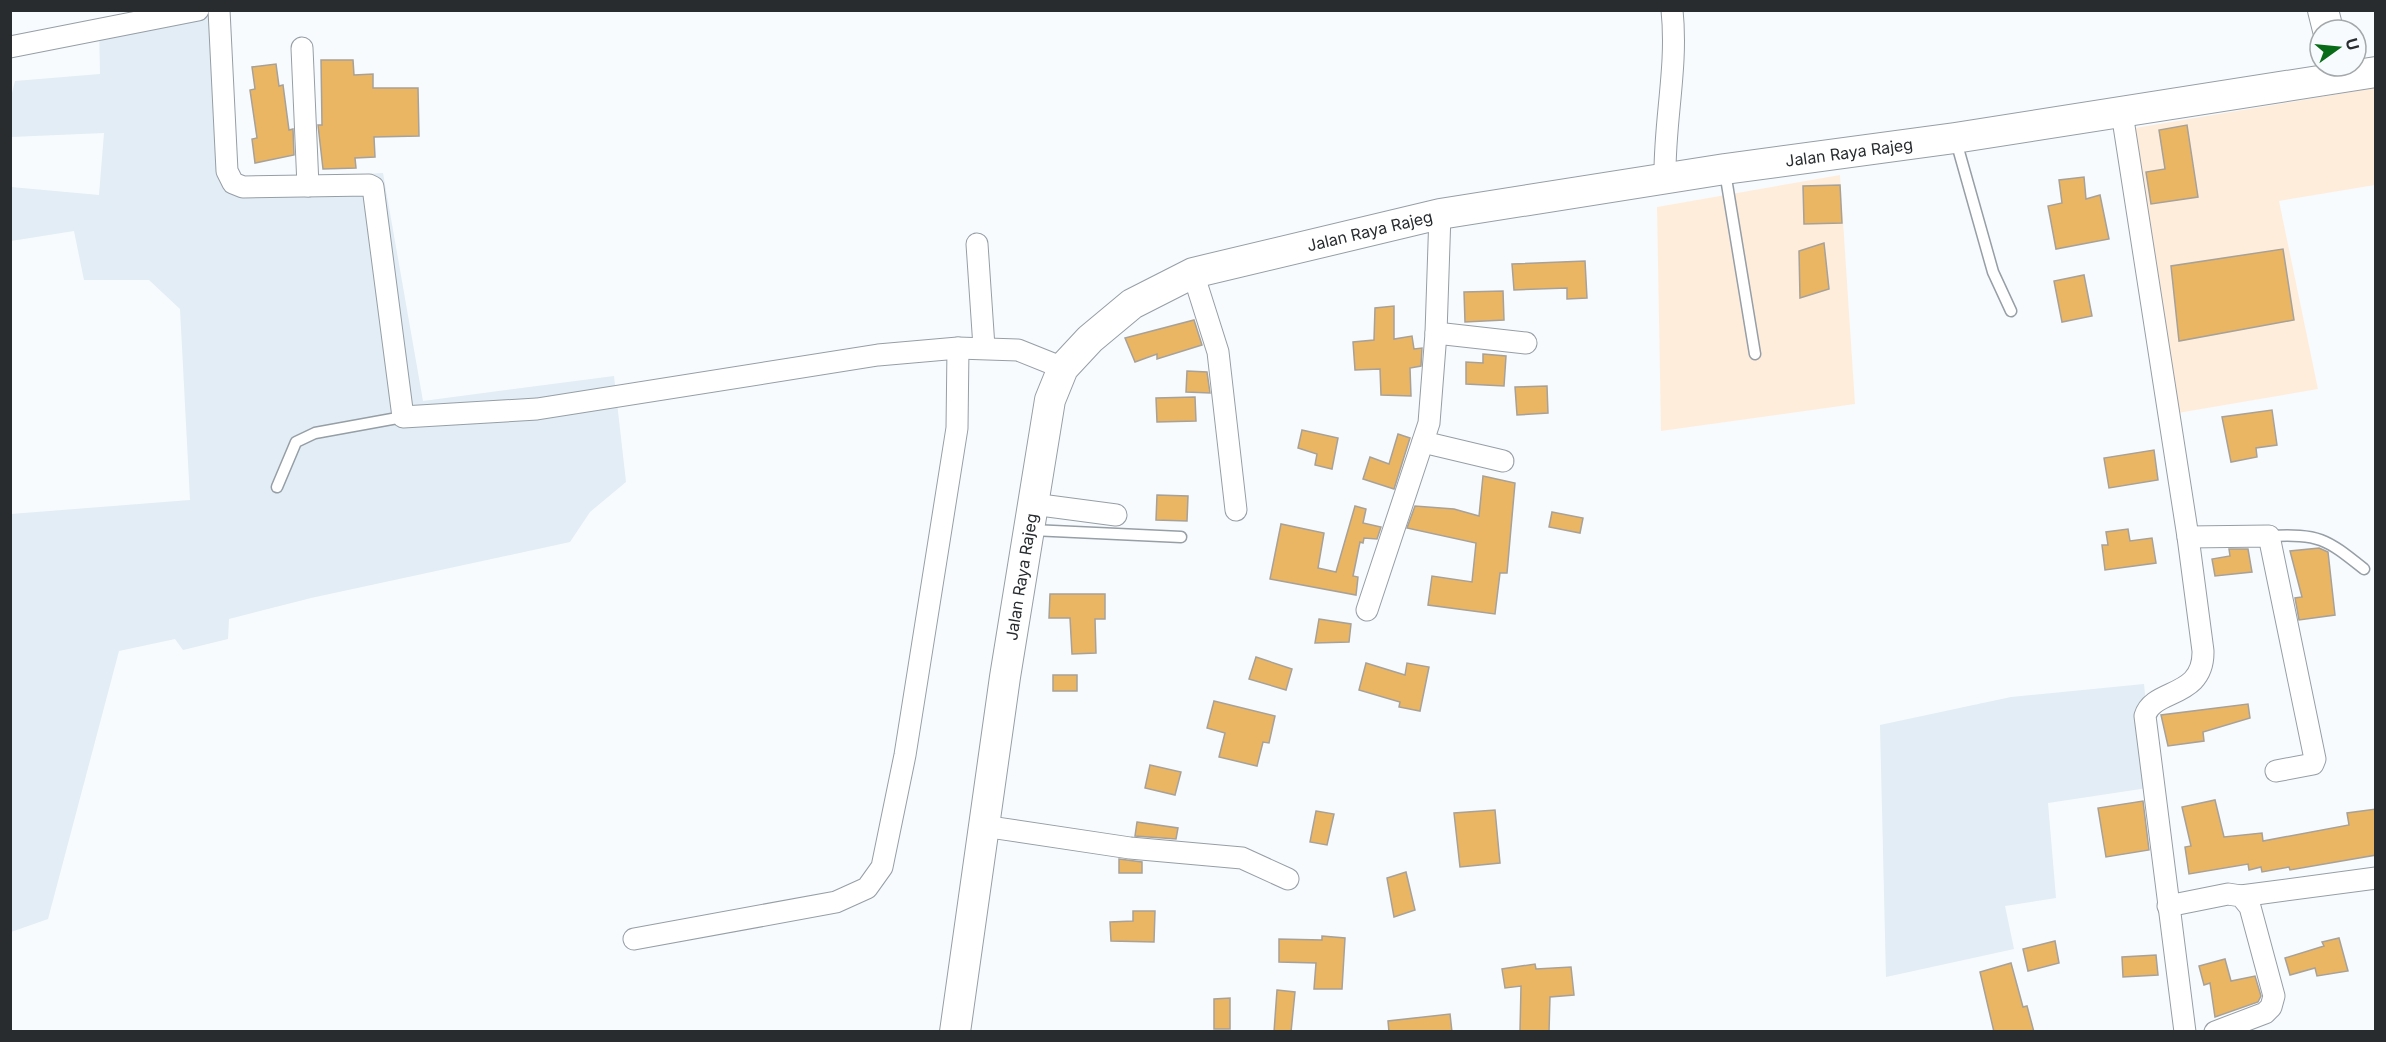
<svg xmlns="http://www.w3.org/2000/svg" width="2386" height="1042" viewBox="0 0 2386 1042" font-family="Inter,sans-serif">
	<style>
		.commercial { fill: #ffeddc }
		.built { fill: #e3edf5 }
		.building { fill: #eab664; stroke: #a7a198; stroke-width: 1.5 }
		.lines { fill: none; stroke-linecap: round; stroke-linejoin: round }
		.lane-casing { stroke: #969ea6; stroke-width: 13 }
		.street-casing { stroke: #969ea6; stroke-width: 23 }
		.secondary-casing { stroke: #969ea6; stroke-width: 32 }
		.lane { stroke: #fff; stroke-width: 10 }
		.street { stroke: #fff; stroke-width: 21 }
		.secondary { stroke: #fff; stroke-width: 30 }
		.labels { text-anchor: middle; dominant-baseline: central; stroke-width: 4.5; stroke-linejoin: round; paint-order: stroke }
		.street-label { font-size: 16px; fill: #282c2f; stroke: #f7fbfe }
	</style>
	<rect width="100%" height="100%" fill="#f7fbfe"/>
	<g class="commercial">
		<polygon points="2375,88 2375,185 2279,201 2318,389 2172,414 2129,129"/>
		<polygon points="1840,175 1855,404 1661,431 1657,207"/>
	</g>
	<g class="built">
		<polygon points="164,11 212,11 224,182 383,173 423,401 614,376 626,482 590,512 570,542 311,598 229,619 228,639 183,650 175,639 119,651 48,919 11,932 11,514 190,500 180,309 149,280 84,280 74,231 11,241 11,187 99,195 104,133 11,137 11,97 15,81 100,74 99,25"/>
		<polygon points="2144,684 2154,787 2048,803 2056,898 2005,906 2014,949 1886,977 1880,725 2011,697"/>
	</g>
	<g class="building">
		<polygon points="321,60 353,60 354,75 373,74 373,88 418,88 419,136 374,137 375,157 355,158 356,168 323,169 318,125 322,125"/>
		<polygon points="276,64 279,86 283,85 289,130 293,129 294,155 255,163 252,139 257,138 250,90 255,89 252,67"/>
		<polygon points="2187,125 2198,197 2151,204 2146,172 2165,169 2159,130"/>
		<polygon points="2084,177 2086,199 2100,195 2109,239 2056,249 2048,206 2062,203 2059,180"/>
		<polygon points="1840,185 1842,223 1804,224 1803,186"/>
		<polygon points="1824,243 1829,289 1800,298 1799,251"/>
		<polygon points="2283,249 2294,320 2179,341 2171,266"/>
		<polygon points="1585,261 1587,298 1567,299 1567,288 1514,290 1512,264"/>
		<polygon points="2084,275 2092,316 2062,322 2054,281"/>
		<polygon points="1503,291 1504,320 1465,322 1464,292"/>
		<polygon points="1394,306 1394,339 1412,336 1414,349 1422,348 1421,366 1410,368 1411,396 1381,395 1380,369 1355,370 1353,342 1374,340 1375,308"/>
		<polygon points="1194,320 1202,345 1157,359 1157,354 1135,362 1125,338"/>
		<polygon points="1483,354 1506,356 1504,386 1466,384 1466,362 1483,363"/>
		<polygon points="1187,371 1207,372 1210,393 1186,392"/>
		<polygon points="1547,386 1548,413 1517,415 1515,387"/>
		<polygon points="1195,397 1196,421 1157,422 1156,398"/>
		<polygon points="2272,410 2277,445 2256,448 2257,457 2231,462 2222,417"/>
		<polygon points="1302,430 1338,438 1332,469 1315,465 1317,454 1298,448"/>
		<polygon points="1398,434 1410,438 1394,489 1363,479 1370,457 1389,464"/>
		<polygon points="2154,450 2158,480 2109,488 2104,458"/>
		<polygon points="1483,476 1515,483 1507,573 1500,573 1495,614 1428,605 1432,576 1472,582 1476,543 1407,528 1415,506 1454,509 1479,516"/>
		<polygon points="1157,495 1188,496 1187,521 1156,520"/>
		<polygon points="1355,506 1366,509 1363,523 1381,527 1377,539 1364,538 1363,543 1360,542 1353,576 1358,577 1356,595 1270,579 1281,524 1324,533 1318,568 1336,572"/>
		<polygon points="1552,512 1583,518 1580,533 1549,527"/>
		<polygon points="2128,529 2130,541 2152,538 2156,563 2105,570 2102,545 2108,545 2106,532"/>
		<polygon points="2319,548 2328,552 2335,615 2299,620 2295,598 2302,597 2290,551"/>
		<polygon points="2229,549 2248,549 2252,572 2215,576 2212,559 2230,556"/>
		<polygon points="1050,594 1105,594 1105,619 1095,619 1096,653 1072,654 1070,618 1049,618"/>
		<polygon points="1319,619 1351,624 1349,642 1315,643"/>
		<polygon points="1256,657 1292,669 1286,690 1249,679"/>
		<polygon points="1366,663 1405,675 1407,663 1429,667 1420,711 1399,707 1400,702 1359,690"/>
		<rect x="1053" y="675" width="24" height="16"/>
		<polygon points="1214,701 1275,716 1269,743 1263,742 1257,766 1219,757 1225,733 1207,728"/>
		<polygon points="2248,704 2250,718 2203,732 2204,741 2168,746 2161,715"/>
		<polygon points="1150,765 1181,772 1175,795 1145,788"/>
		<polygon points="2215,800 2224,837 2262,833 2263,841 2349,825 2347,813 2376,809 2376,855 2290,870 2289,867 2262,872 2261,867 2249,870 2248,864 2189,874 2185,847 2191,846 2182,807"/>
		<polygon points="2143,801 2149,850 2106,857 2098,808"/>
		<polygon points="1495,810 1500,863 1460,867 1454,813"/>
		<polygon points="1316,811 1334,814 1327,845 1310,842"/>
		<polygon points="1137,822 1178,828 1176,839 1135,836"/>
		<polygon points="1119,859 1142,862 1142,873 1119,873"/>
		<polygon points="1406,872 1415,910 1394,917 1387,878"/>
		<polygon points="1133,911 1155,911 1154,942 1111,941 1110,922 1133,921"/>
		<polygon points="1322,936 1345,938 1342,989 1314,989 1316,963 1279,962 1279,939 1322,940"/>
		<polygon points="2339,938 2348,971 2317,976 2315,968 2290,975 2285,958 2324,946 2322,942"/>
		<polygon points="2055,941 2059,963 2028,971 2023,949"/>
		<polygon points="2156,955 2158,975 2123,977 2122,957"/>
		<polygon points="2225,959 2231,981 2255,976 2261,996 2258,1002 2215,1017 2210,983 2204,985 2199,966"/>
		<polygon points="2011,963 2023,1007 2027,1006 2034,1032 1994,1032 1980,972"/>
		<polygon points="1535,964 1536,969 1571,967 1574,995 1550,997 1549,1032 1520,1032 1521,986 1505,988 1502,969"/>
		<polygon points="1277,990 1295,992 1291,1032 1274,1032"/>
		<polygon points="1230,998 1230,1029 1214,1029 1214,999"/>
		<polygon points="1450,1014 1452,1032 1389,1032 1388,1021"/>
	</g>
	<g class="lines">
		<g class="lane-casing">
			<g id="lane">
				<polyline points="1956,141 1993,272 2011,311"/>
				<polyline points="1725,172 1755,354"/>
				<polyline points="277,487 296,442 315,433 403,417"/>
				<polyline points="1032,530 1181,537"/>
				<path d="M 2269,536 C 2320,534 2325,538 2364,569"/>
			</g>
		</g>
		<g class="street-casing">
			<g id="street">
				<polyline points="219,10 227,171 233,183 243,187 369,185 373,187 403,417 537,409 878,355 958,348 1018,350 1063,368"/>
				<polyline points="10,47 198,10"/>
				<polyline points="302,48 308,186"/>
				<path d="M 2122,113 L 2188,537 L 2203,651 C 2204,699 2153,688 2145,716 L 2185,1032"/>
				<path d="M 1665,178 C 1664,122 1678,67 1672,10"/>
				<polyline points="977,244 984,347"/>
				<polyline points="1193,273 1218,352 1236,510"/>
				<polyline points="1436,333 1526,343"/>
				<polyline points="1423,442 1503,461"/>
				<polyline points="1033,504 1116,515"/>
				<polyline points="2188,537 2269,536 2315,759 2313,764 2276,771"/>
				<polyline points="1367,610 1429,423 1436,333 1440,214"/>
				<polyline points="983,826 1130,848 1242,858 1288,879"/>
				<polyline points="2241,896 2376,878"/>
				<polyline points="2168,906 2228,894 2241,896 2250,907 2274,996 2271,1007 2265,1013 2215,1032"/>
				<polyline points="634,939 836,902 867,888 882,867 905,755 957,428 958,348"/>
			</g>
		</g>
		<g class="secondary-casing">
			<g id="secondary">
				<polyline points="2323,10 2328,30"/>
				<path id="s1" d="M 955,1032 L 1005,677 L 1050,400 L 1063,368 L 1090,339 L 1132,304 L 1193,273 L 1440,214 L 1725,169 L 1955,138 L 2376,72"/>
			</g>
		</g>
		<use href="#lane" class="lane"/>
		<use href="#street" class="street"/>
		<use href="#secondary" class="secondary"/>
	</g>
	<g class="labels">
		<g class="street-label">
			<text stroke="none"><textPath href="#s1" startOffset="1504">Jalan Raya Rajeg</textPath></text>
			<text stroke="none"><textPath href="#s1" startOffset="1018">Jalan Raya Rajeg</textPath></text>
			<text stroke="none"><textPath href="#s1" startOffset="460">Jalan Raya Rajeg</textPath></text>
		</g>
	</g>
	<rect width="2386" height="1042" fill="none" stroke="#282c2f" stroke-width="24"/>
	<g transform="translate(2338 48) rotate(75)"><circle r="28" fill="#f7fbfe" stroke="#a4a8ab" stroke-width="1.5"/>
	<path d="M0-4.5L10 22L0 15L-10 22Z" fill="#086b17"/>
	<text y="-9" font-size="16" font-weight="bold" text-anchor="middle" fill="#282c2f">U</text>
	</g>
</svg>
